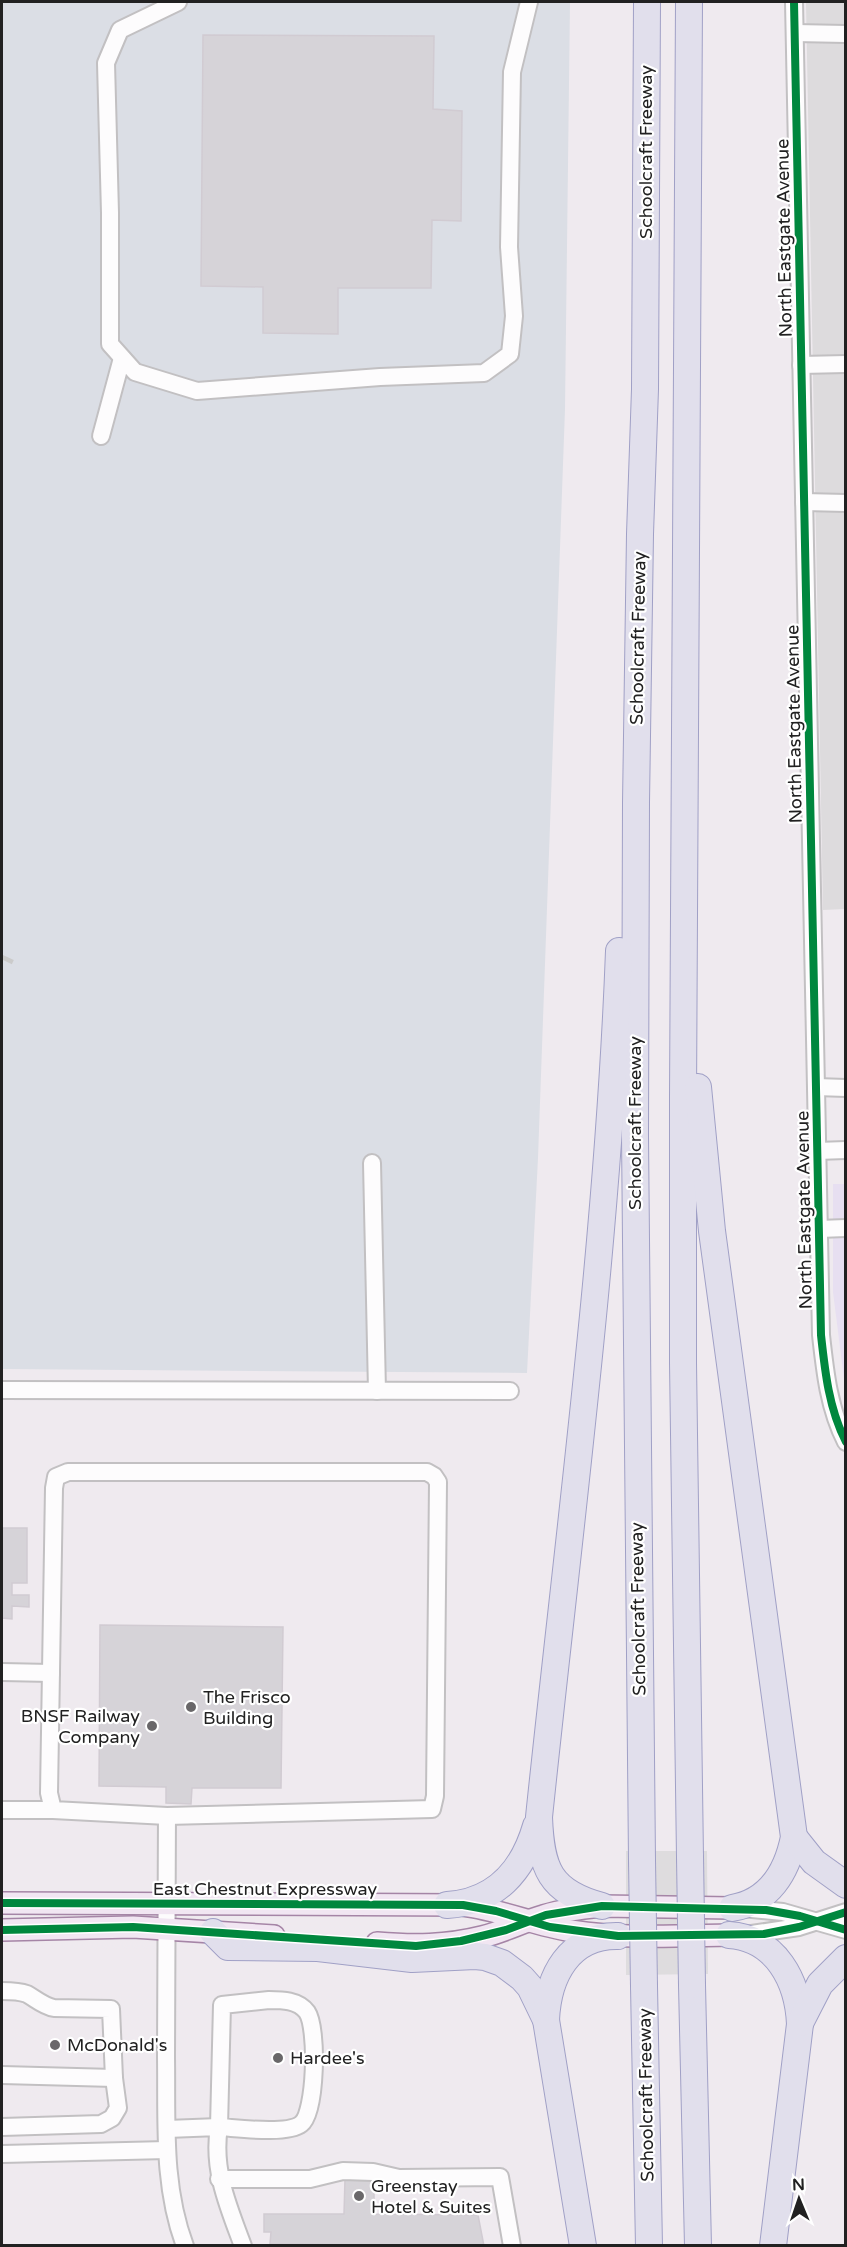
<svg xmlns="http://www.w3.org/2000/svg" width="847" height="2247" viewBox="0 0 847 2247" font-family="'Varela Round',sans-serif">
	<style>
		.commercial { fill: #e7dff1 }
		.industrial { fill: #dbdee5 }
		.religious { fill: #dddbdd }
		.parking { fill: #dedcde }
		.building { fill: #d6d3d8; stroke: #d1cbd2; stroke-width: 1.5 }
		.lines { fill: none; stroke-linecap: round; stroke-linejoin: round }
		.minor-casing { stroke: #c2c0c2; stroke-width: 20 }
		.major-casing { stroke: #a585a6; stroke-width: 24 }
		.highway-casing { stroke: #a0a0c6; stroke-width: 28 }
		.minor { stroke: #fdfcfd; stroke-width: 16 }
		.major { stroke: #f1e6f2; stroke-width: 21 }
		.highway { stroke: #e1dfec; stroke-width: 26 }
		.rail { stroke: #cbcbcb; stroke-width: 4.5; stroke-dasharray: 12 12; stroke-linecap: butt }
		.highway-bridge-casing { stroke: #a0a0c6; stroke-width: 28; stroke-linecap: butt }
		.highway-bridge { stroke: #e1dfec; stroke-width: 26 }
		.cycleway-casing { stroke: #fff; stroke-width: 11 }
		.cycleway { stroke: #00873e; stroke-width: 8 }
		.poi-dot { fill: #696769; stroke: #fff; stroke-width: 2 }
		.labels { text-anchor: middle; dominant-baseline: central; stroke-width: 4.5; stroke-linejoin: round; paint-order: stroke }
		.street-label { font-size: 18px; fill: #212121; stroke: #fff }
		.poi-label { font-size: 18px; fill: #212121; stroke: #fff; text-anchor: start }
	</style>
	<rect width="100%" height="100%" fill="#efeaef"/>
	<polygon class="commercial" points="833,1184 845,1184 845,1387 833,1292"/>
	<polygon class="industrial" points="2,2 570,2 565,409 538,1158 527,1373 2,1369"/>
	<polygon class="religious" points="806,2 846,2 845,909 823,910"/>
	<polygon class="parking" points="626,1851 707,1851 708,1974 626,1975"/>
	<g class="building">
		<polygon points="203,35 434,36 433,109 462,111 461,221 432,220 431,288 338,288 338,334 263,333 263,287 201,286"/>
		<polygon points="2,1528 27,1528 27,1583 12,1583 12,1595 29,1595 29,1607 12,1606 12,1619 2,1618"/>
		<polygon points="100,1625 283,1627 281,1788 192,1788 191,1804 166,1803 166,1787 99,1786"/>
		<polygon points="345,2179 374,2179 374,2214 478,2215 484,2246 270,2244 271,2232 264,2232 264,2214 344,2214"/>
	</g>
	<g class="lines">
		<g class="minor-casing">
			<g id="minor">
				<polyline points="178,2 120,30 106,63 110,213 110,344 135,372 197,391 380,377 484,373 510,354 514,316 509,247 512,72 529,2"/>
				<path d="M 794,2 L 821,1335 C 825,1372 829,1409 846,1442"/>
				<polyline points="795,33 846,34"/>
				<polyline points="801,365 846,364"/>
				<polyline points="101,436 122,358"/>
				<polyline points="804,502 846,503"/>
				<polyline points="816,1087 846,1088"/>
				<polyline points="817,1151 846,1150"/>
				<polyline points="372,1163 377,1391"/>
				<polyline points="819,1229 846,1228"/>
				<polyline points="2,1390 510,1391"/>
				<polyline points="2,1672 51,1673"/>
				<polyline points="2,1810 53,1810 167,1816 432,1809 435,1796 438,1482 434,1476 427,1472 68,1472 56,1477 54,1488 49,1793 53,1810"/>
				<path d="M 167,1816 C 166,1896 166,1976 166,2057 C 167,2120 162,2185 185,2246"/>
				<polyline points="742,1908 783,1912 846,1930"/>
				<polyline points="745,1935 799,1927 846,1912"/>
				<path d="M 2,1991 C 10,1991 19,1991 27,1994 C 36,1999 43,2006 54,2008 L 111,2009 L 114,2078 L 118,2108 L 112,2118 L 101,2124 L 2,2127"/>
				<path d="M 269,2000 C 282,2000 298,2000 307,2012 C 318,2028 316,2113 301,2124 C 287,2135 237,2128 219,2127 L 222,2005 Z"/>
				<polyline points="2,2075 114,2078"/>
				<path d="M 167,2129 L 219,2127 C 212,2169 228,2206 243,2246"/>
				<polyline points="2,2154 167,2150"/>
				<polyline points="219,2179 310,2179 343,2171 373,2172 399,2178 500,2177 512,2246"/>
			</g>
		</g>
		<g class="major-casing">
			<g id="major">
				<path d="M 2,1903 L 463,1905 C 501,1910 535,1925 572,1931 C 623,1939 677,1936 729,1935"/>
				<polyline points="2,1930 133,1927 274,1936"/>
				<path d="M 377,1943 C 413,1946 446,1946 482,1937 C 503,1932 522,1922 543,1916 C 562,1910 582,1908 602,1906 L 732,1908"/>
			</g>
		</g>
		<g class="highway-casing">
			<g id="highway">
				<polyline points="689,2 683,1098 683,1363 690,1857"/>
				<path d="M 698,1087 L 712,1231 L 794,1837 C 787,1872 769,1902 732,1908"/>
				<polyline points="794,1837 814,1862 846,1885"/>
				<polyline points="642,1861 635,1136 636,803 640,534 645,389 647,2"/>
				<path d="M 447,1905 C 496,1902 523,1871 536,1826"/>
				<path d="M 602,1906 C 549,1892 541,1868 539,1817 C 569,1529 608,1241 619,951"/>
				<polyline points="213,1932 228,1947 318,1948 412,1959 475,1956 485,1957 502,1963 522,1978 530,1987 546,2020 583,2246"/>
				<path d="M 729,1935 C 776,1938 798,1981 800,2024 L 773,2246"/>
				<polyline points="692,1985 698,2246"/>
				<polyline points="644,1986 649,2246"/>
				<path d="M 546,2020 C 548,1976 569,1935 618,1936"/>
				<polyline points="800,2023 820,1984 846,1958"/>
			</g>
		</g>
		<use href="#minor" class="minor"/>
		<use href="#major" class="major"/>
		<use href="#highway" class="highway"/>
		<polyline class="rail" points="2,957 21,966"/>
		<g class="highway-bridge-casing">
			<g id="highway-bridge">
				<polyline points="690,1857 692,1985"/>
				<polyline points="642,1861 644,1986"/>
			</g>
		</g>
		<use href="#highway-bridge" class="highway-bridge"/>
		<g class="cycleway-casing">
			<g id="cycleway">
				<path d="M 794,2 L 821,1335 C 825,1372 829,1409 846,1442"/>
				<polyline points="2,1903 463,1905 496,1911 550,1927 618,1936 764,1934 799,1927 846,1912"/>
				<polyline points="2,1930 133,1927 416,1946 461,1941 506,1930 546,1915 602,1906 766,1910 800,1916 846,1930"/>
			</g>
		</g>
		<use href="#cycleway" class="cycleway"/>
	</g>
	<g class="poi-dot">
		<circle cx="191" cy="1707" r="6"/>
		<circle cx="152" cy="1726" r="6"/>
		<circle cx="55" cy="2045" r="6"/>
		<circle cx="278" cy="2058" r="6"/>
		<circle cx="359" cy="2196" r="6"/>
	</g>
	<g class="labels">
		<g class="street-label">
			<text transform="translate(646 152) rotate(-90)">Schoolcraft Freeway</text>
			<text transform="translate(784 238) rotate(-91)">North Eastgate Avenue</text>
			<text transform="translate(638 638) rotate(-89)">Schoolcraft Freeway</text>
			<text transform="translate(794 724) rotate(-91)">North Eastgate Avenue</text>
			<text transform="translate(635 1123) rotate(-90)">Schoolcraft Freeway</text>
			<text transform="translate(804 1210) rotate(-91)">North Eastgate Avenue</text>
			<text transform="translate(638 1609) rotate(-91)">Schoolcraft Freeway</text>
			<text x="265" y="1889">East Chestnut Expressway</text>
			<text transform="translate(646 2095) rotate(-91)">Schoolcraft Freeway</text>
		</g>
		<g class="poi-label">
			<text x="203" y="1697">The Frisco<tspan x="203" dy="21">Building</tspan></text>
			<text x="140" y="1716" text-anchor="end">BNSF Railway<tspan x="140" dy="21">Company</tspan></text>
			<text x="67" y="2045">McDonald's</text>
			<text x="290" y="2058">Hardee's</text>
			<text x="371" y="2186">Greenstay<tspan x="371" dy="21">Hotel &amp; Suites</tspan></text>
		</g>
	</g>
	<rect width="847" height="2247" fill="none" stroke="#212121" stroke-width="6"/>
	<g transform="translate(799 2199) rotate(358)" stroke="#ffffff" stroke-width="4.5" paint-order="stroke">
	<path d="M0-4.5L10 22L0 15L-10 22Z" fill="#212121"/>
	<text y="-9" font-size="16" font-weight="bold" text-anchor="middle" fill="#212121">N</text>
	</g>
</svg>
